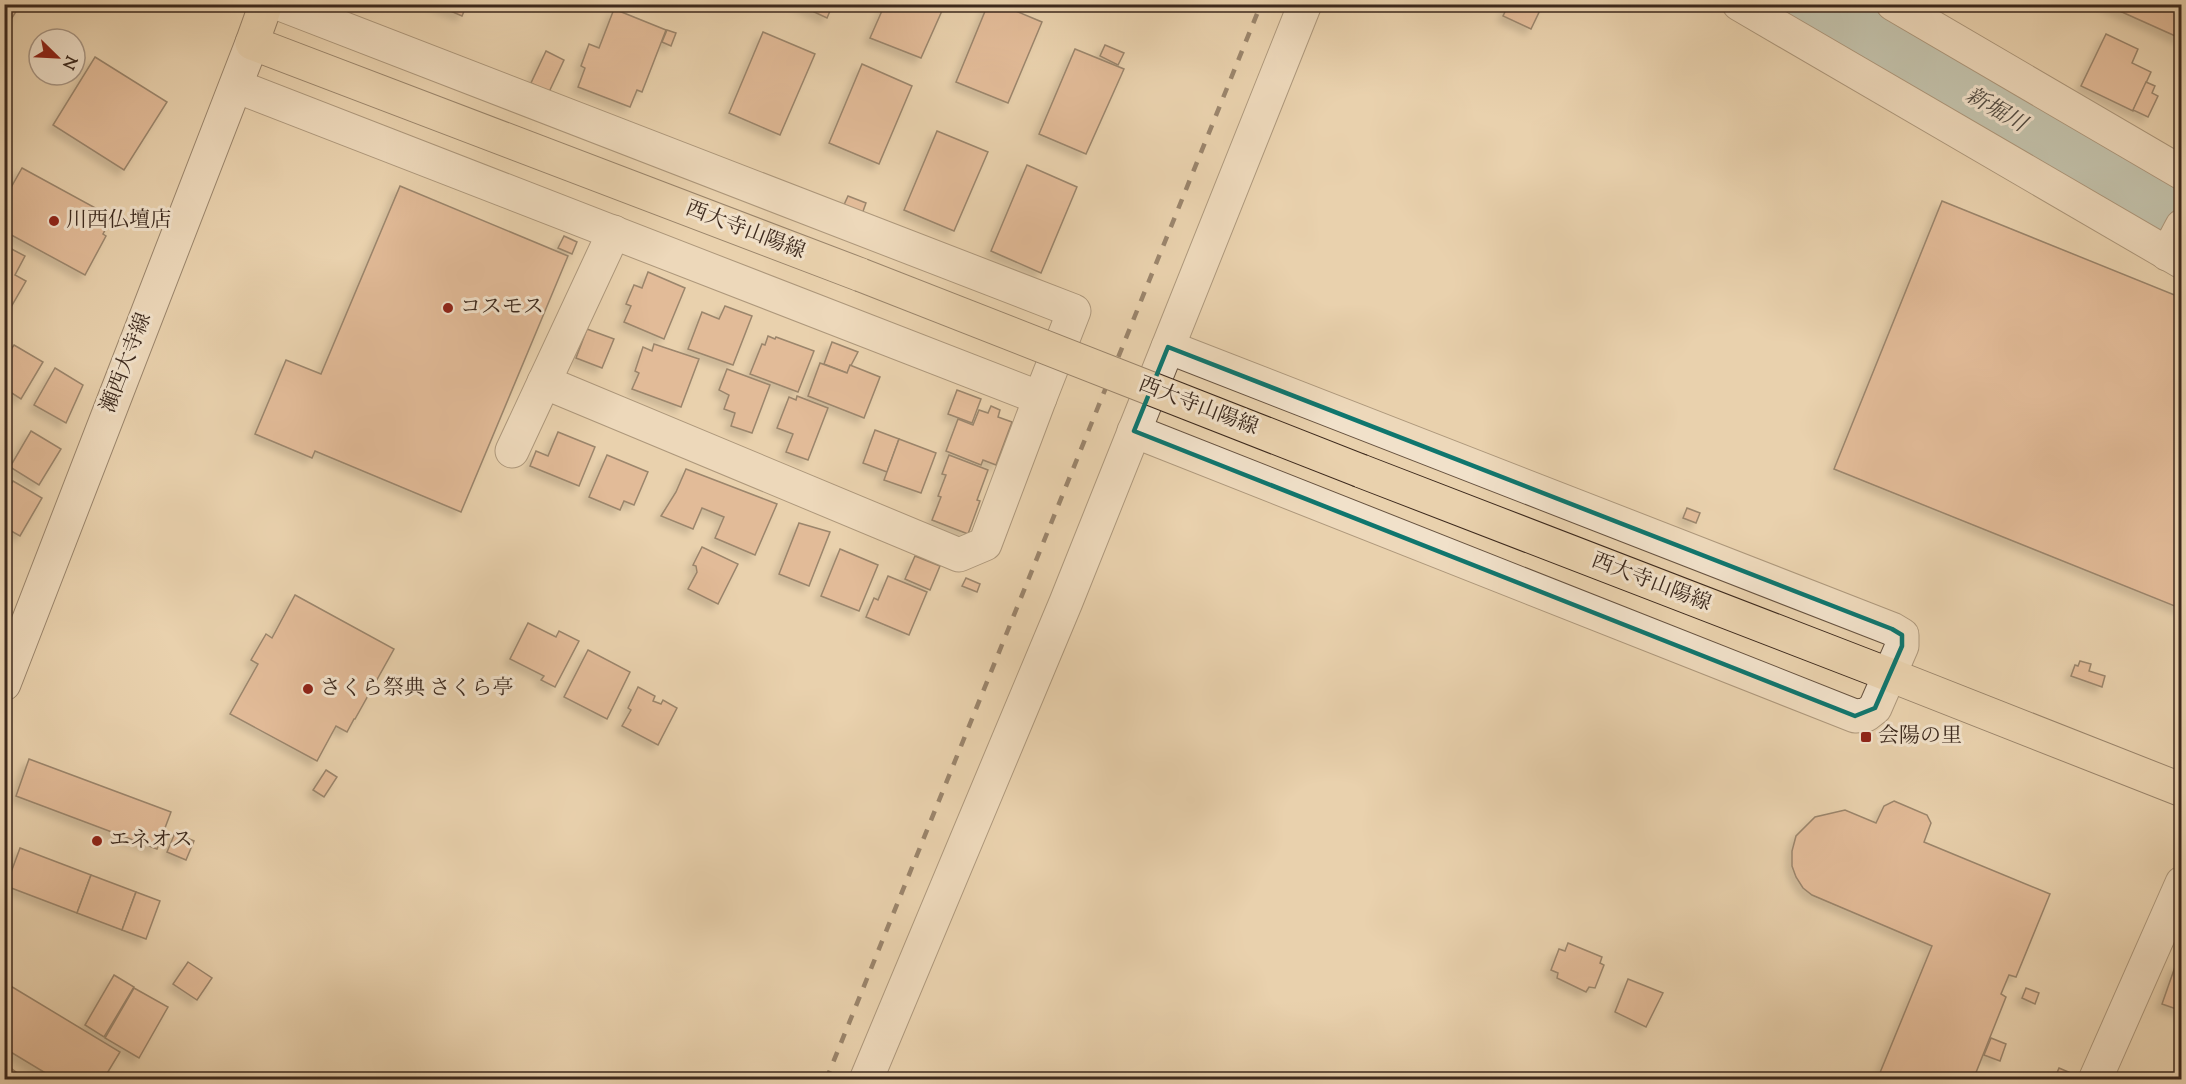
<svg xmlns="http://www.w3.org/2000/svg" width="2186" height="1084" viewBox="0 0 2186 1084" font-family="'Sorts Mill Goudy','Noto Serif JP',serif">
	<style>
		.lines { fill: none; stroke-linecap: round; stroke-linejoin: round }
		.river { stroke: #99b5b2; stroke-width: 63 }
		.building { fill: #da9f7f; stroke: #3c291d; stroke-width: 1.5; filter: url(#shadow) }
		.minor-casing { stroke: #675341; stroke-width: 35 }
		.secondary-casing { stroke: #3c291d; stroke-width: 35 }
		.primary-casing { stroke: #3c291d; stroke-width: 35 }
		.minor { stroke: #f1e1ca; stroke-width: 33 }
		.secondary { stroke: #f1e1ca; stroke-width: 33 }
		.primary { stroke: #e9d1ad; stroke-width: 33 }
		.rail { stroke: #3c291d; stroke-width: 4.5; stroke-dasharray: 10 10; stroke-linecap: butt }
		.primary-bridge-casing { stroke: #3c291d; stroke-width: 35; stroke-linecap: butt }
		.primary-bridge { stroke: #e9d1ad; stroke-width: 33 }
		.marked { fill: none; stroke: #0f766e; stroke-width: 4.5; stroke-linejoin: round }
		.poi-dot { fill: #8f2418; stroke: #f1e1ca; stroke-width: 2 }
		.labels { text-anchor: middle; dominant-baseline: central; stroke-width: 6; stroke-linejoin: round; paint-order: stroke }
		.poi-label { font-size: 21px; fill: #3c291d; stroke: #f1e1ca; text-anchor: start }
		.street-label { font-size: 21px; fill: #3c291d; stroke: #f1e1ca }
		.water-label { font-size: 22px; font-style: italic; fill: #534c42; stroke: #f1e1ca }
	</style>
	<defs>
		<filter id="shadow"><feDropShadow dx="-5.5" dy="5.5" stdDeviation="3" flood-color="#0004"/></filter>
	</defs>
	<rect width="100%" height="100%" fill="#e9d1ad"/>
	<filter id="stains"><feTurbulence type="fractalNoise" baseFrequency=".00333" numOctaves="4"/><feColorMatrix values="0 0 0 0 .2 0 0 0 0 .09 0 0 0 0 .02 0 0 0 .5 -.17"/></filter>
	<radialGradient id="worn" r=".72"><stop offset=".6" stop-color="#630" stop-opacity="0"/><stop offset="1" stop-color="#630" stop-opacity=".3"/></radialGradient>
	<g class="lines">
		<polyline class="river" points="1809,4 2182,218"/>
	</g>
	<g class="building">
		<polygon points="4,4 14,4 19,7 4,30"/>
		<polygon points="434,4 467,4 462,16"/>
		<polygon points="797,4 833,4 827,18"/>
		<polygon points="885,4 945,4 921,58 870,38"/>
		<polygon points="988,4 999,4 1042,22 1008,103 956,82"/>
		<polygon points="1509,4 1543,4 1531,29 1503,16"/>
		<polygon points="2104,4 2182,4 2182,39"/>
		<polygon points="614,9 666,30 642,92 637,90 630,107 578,87 585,68 581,66 589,44 599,48"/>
		<polygon points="667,30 676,33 671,46 662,42"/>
		<polygon points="763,32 815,54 780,135 729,113"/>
		<polygon points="2106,34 2138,49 2132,63 2151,72 2133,111 2081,86"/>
		<polygon points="1105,45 1124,53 1118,65 1100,56"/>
		<polygon points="1075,49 1124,69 1086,154 1039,134"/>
		<polygon points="546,51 564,60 549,92 531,83"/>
		<polygon points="95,57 167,102 124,170 53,125"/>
		<polygon points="862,64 912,86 879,164 829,143"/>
		<polygon points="2146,82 2155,86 2152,93 2158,96 2148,117 2133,110"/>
		<polygon points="937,131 988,152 954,231 904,210"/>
		<polygon points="1027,165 1077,187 1041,273 991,251"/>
		<polygon points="22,168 112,217 103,234 106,236 85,275 4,231 4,200"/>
		<polygon points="400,186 568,256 461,512 315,451 312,458 255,434 286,360 321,374"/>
		<polygon points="848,196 866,203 862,214 843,207"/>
		<polygon points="1942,201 2182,298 2182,609 1834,469"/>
		<polygon points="564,236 577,242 572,254 558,248"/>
		<polygon points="4,245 25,256 15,275 26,281 11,307 4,304"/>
		<polygon points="648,272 685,288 664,339 624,322 631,306 626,304 634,285 642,288"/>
		<polygon points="725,306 752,316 733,365 688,349 702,312 719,319"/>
		<polygon points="587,329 614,339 602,368 576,358"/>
		<polygon points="768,336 775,339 776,337 814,351 798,392 750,374 762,344 765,345"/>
		<polygon points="832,342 858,352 847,373 824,364"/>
		<polygon points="654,344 699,359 681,407 632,389 639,373 635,371 643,347 652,351"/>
		<polygon points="14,345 43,362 21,399 4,388 4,360"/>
		<polygon points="820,363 847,373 850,365 880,377 864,418 808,396"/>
		<polygon points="55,368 83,385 66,423 34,405"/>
		<polygon points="727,369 770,385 752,433 731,426 735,413 724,409 729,395 719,390"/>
		<polygon points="957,390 981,399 972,423 948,414"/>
		<polygon points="797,396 828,408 808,460 786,452 793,434 777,428 789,397 796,400"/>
		<polygon points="991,406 1000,410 998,417 1012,422 996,465 983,460 981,465 946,451 958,419 973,425 979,410 988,413"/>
		<polygon points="875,430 899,439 887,472 863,463"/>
		<polygon points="31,431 61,449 39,485 10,467"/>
		<polygon points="558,432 595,447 579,486 530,466 536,451 548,456"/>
		<polygon points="899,439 936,453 921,493 884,480"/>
		<polygon points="607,455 648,472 634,505 624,501 620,510 589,497"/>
		<polygon points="949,455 988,470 977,500 980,501 968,534 932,520 941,497 938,496 946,475 942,474"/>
		<polygon points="686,469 777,504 755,555 715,538 724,517 702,508 693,529 661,516 676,492"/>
		<polygon points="13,481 42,498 20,536 4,527 4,496"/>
		<polygon points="1687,508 1700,513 1696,523 1683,518"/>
		<polygon points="799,523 830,532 809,586 779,574"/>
		<polygon points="702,547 738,564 718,604 688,589 697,572 696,566 693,565"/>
		<polygon points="840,549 878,565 859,611 821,596"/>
		<polygon points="915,556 940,566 930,590 905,579"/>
		<polygon points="888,576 927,592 909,635 866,617 874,598 878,600"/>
		<polygon points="966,578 980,584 977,592 962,586"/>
		<polygon points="295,595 394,649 355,719 354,719 347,732 336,726 317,761 230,714 258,664 251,660 266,634 272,638"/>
		<polygon points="528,623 556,637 559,631 579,641 555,687 541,680 544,676 510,659"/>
		<polygon points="588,650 630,672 607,719 564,697"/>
		<polygon points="2080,661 2091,664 2089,671 2105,676 2102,687 2071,676 2075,665 2078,666"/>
		<polygon points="638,687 655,696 653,701 661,704 663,700 677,708 658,745 622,726 631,710 628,708"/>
		<polygon points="29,759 171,812 157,849 16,796"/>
		<polygon points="326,770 337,777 324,797 313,790"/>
		<polygon points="1894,801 1927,815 1931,823 1924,842 2050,894 2016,977 2009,975 2001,994 2006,997 1973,1080 1877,1080 1932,946 1812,895 1803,888 1796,877 1792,866 1792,851 1796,836 1815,817 1845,810 1876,823 1884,806"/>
		<polygon points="175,833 194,841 186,860 167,852"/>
		<polygon points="20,848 91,875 77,913 6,886"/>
		<polygon points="91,875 136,892 122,930 77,913"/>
		<polygon points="136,892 160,901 146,939 122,930"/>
		<polygon points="1568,943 1602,957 1600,963 1604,965 1595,988 1589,987 1586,992 1557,978 1558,973 1551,970 1559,949 1565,951"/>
		<polygon points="188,962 212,978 197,1000 173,984"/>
		<polygon points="2176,964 2182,966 2182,1011 2162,1004"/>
		<polygon points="114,975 134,987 104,1037 85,1025"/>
		<polygon points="1628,979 1663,993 1646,1027 1615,1012"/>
		<polygon points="4,982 120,1052 103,1080 57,1080 4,1048"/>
		<polygon points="134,988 168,1007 139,1058 105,1038"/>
		<polygon points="2026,988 2039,993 2035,1004 2022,998"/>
		<polygon points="1991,1038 2006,1044 2000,1061 1984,1055"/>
		<polygon points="4,1063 24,1078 23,1080 4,1080"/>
		<polygon points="2059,1068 2073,1074 2071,1080 2054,1080"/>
	</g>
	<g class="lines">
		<g class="minor-casing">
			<g id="minor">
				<polyline points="1739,4 2182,262"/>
				<polyline points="1893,4 2182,173"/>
				<polyline points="236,86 1040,398 1074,311 280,4"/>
				<polyline points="2167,254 2182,226"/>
				<polyline points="544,382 959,555 985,544 1040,398"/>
				<polyline points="1134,431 1855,716 1866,715 1875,708 1902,646 1902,635 1892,629 1168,347"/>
				<polyline points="512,451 614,232"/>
				<polyline points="866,1080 1066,602 1305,4"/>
				<polyline points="2095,1080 2182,883"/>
			</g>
		</g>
		<g class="secondary-casing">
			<polyline id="secondary" points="4,684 252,43"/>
		</g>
		<g class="primary-casing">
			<g id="primary">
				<polyline points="266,4 252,43 861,275"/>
				<polyline points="1361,471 1890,675 2182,790"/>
			</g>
		</g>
		<use href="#minor" class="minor"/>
		<use href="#secondary" class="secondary"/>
		<use href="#primary" class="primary"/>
		<polyline class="rail" points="826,1080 1261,4"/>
		<g class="primary-bridge-casing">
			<polyline id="primary-bridge" points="861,275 1361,471"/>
		</g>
		<use href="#primary-bridge" class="primary-bridge"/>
	</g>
	<path d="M0 0H2186V1084H0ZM 1168,347 L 1892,629 L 1902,635 L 1902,646 L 1875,708 L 1855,716 L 1134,431 Z" fill="#e9d1ad" fill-opacity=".55" fill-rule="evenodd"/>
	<path class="marked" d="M 1168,347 L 1892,629 L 1902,635 L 1902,646 L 1875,708 L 1855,716 L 1134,431 Z"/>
	<g class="poi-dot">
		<circle cx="54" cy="221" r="6"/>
		<circle cx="448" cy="308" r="6"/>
		<circle cx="308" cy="689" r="6"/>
		<rect x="1860" y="731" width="12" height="12" rx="3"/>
		<circle cx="97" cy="841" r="6"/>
	</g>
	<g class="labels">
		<g class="poi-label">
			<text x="66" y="221">川西仏壇店</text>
			<text x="460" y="308">コスモス</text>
			<text x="320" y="689">さくら祭典 さくら亭</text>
			<text x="1878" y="737">会陽の里</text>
			<text x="109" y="841">エネオス</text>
		</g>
		<g class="street-label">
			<text transform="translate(745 231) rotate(21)">西大寺山陽線</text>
			<text transform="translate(127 363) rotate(-69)">瀬西大寺線</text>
			<text transform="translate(1198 407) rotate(21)">西大寺山陽線</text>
			<text transform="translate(1651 583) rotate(21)">西大寺山陽線</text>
		</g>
		<g class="water-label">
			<text transform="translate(1995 111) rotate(30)">新堀川</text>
		</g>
	</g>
	<rect width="2186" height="1084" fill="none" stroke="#e9d1ad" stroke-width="24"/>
	<rect x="6" y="6" width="2174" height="1072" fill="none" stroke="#3c291d" stroke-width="3"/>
	<rect x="12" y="12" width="2162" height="1060" fill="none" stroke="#3c291d" stroke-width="1.5"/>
	<g transform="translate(57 57) rotate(114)"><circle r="28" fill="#f1e1ca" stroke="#a99785" stroke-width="1.5"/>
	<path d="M0-4.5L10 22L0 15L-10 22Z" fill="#8f2418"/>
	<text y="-9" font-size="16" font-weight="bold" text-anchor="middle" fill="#3c291d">N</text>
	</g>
	<rect width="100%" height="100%" filter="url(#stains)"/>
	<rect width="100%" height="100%" fill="url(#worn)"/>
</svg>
